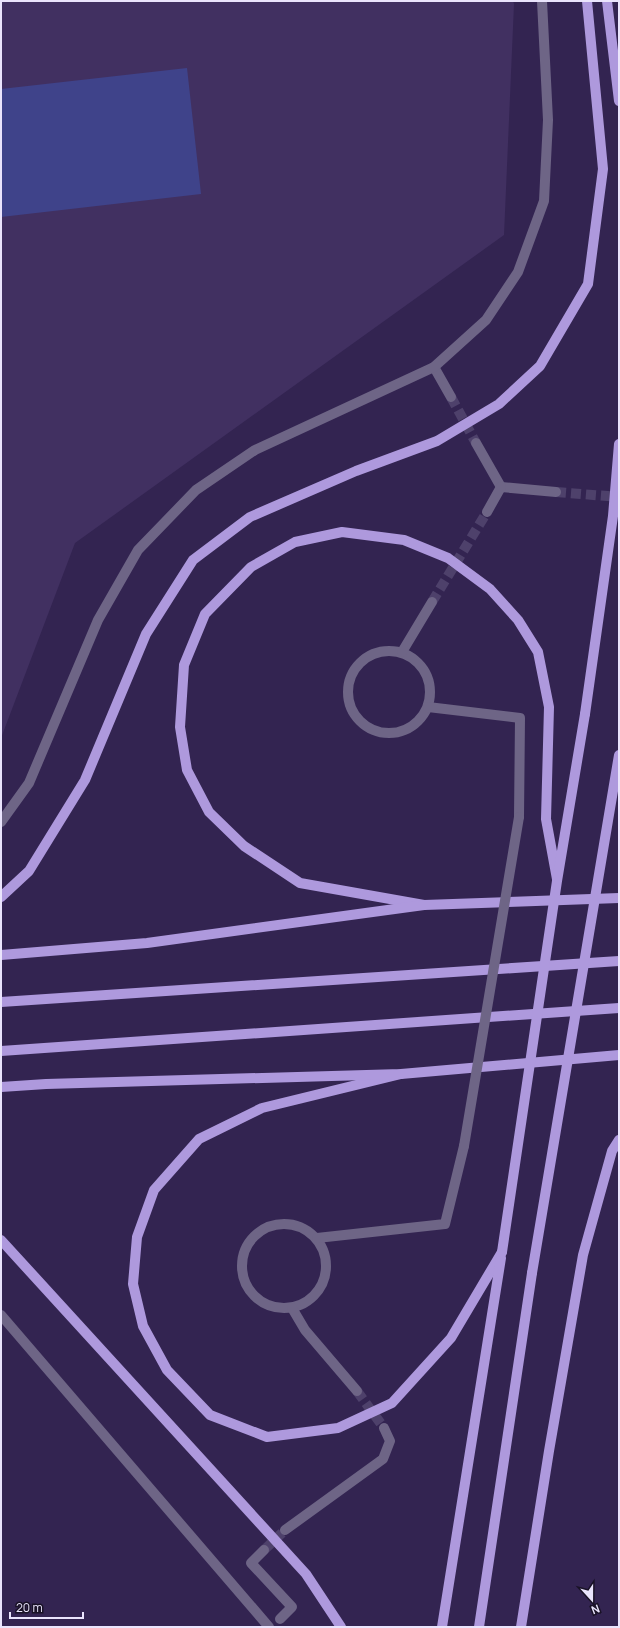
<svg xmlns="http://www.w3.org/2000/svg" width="620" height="1628" viewBox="0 0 620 1628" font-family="Manrope,sans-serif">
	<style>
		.built { fill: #413061 }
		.building { fill: #3f438a }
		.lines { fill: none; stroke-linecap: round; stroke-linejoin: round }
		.street-tunnel { stroke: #4e416b; stroke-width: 10; stroke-dasharray: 10 5; stroke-linecap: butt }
		.street { stroke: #6e6586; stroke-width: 10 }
		.primary { stroke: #ae99dd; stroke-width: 10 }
		.street-bridge { stroke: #6e6586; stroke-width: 10 }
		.primary-bridge { stroke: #ae99dd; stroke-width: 10 }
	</style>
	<rect width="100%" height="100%" fill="#332451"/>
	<polygon class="built" points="1,1 513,1 514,4 504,235 75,543 1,738"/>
	<polygon class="building" points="187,68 201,194 1,217 1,89"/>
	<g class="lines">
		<g class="street-tunnel">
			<polyline points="451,397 476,443"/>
			<polyline points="556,492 619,497"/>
			<polyline points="432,602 487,512"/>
			<polyline points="357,1391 384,1428"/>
			<polyline points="264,1550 285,1530"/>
		</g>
		<g class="street">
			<polyline points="434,367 451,397"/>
			<polyline points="476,443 501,487"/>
			<polyline points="501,487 556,492"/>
			<polyline points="487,512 501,487"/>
			<circle cx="389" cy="692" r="41"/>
			<polyline points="402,652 432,602"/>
			<polyline points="428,707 520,718 519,817"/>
			<polyline points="1,822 29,783 98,620 138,550 196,490 255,450 434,367 486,320 518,272 544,201 548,120 542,1"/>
			<circle cx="284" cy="1266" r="42"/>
			<polyline points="317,1238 445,1224 464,1146"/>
			<polyline points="292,1308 305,1330 357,1391"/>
			<polyline points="1,1315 269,1627"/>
			<polyline points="285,1530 383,1459 390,1441 384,1428"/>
			<polyline points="264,1550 251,1563 292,1607 280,1619"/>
		</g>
		<g class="primary">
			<polyline points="607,1 619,101"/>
			<polyline points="585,714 613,516 619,444"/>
			<polyline points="1,897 29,871 85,780 146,634 193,560 250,517 356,471 437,441 499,404 540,366 588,284 603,169 587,1"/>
			<polyline points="424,905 300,883 244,846 209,812 187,770 180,727 184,665 205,614 251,567 295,542 342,532 404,540 448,558 490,589 518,620 538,652 549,707 546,819 557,879"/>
			<polyline points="1,955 147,943 424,905 619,898"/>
			<polyline points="1,1002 619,961"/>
			<polyline points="1,1051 619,1008"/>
			<polyline points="401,1074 262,1108 199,1139 154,1190 137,1237 133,1284 143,1326 167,1370 210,1415 267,1437 338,1428 392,1403 451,1338 502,1252"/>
			<polyline points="1,1087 46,1084 401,1074 619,1055"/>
			<polyline points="1,1240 306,1574 341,1627"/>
			<polyline points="442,1627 501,1258"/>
			<polyline points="479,1627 532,1273"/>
			<polyline points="521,1627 549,1451 583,1255 612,1151 619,1140"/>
		</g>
		<polyline class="street-bridge" points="464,1146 519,817"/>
		<g class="primary-bridge">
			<polyline points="502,1252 557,881 585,714"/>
			<polyline points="532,1273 619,755"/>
		</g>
	</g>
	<rect width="620" height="1628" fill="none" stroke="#eae4fc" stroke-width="4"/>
	<g transform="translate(592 1600) rotate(159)" stroke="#191226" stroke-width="3" paint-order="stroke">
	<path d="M0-3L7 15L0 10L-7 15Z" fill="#eae4fc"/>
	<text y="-6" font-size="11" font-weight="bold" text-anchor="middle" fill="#eae4fc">N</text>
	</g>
	<path d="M10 1612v6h73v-6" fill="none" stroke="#eae4fc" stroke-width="2"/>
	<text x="16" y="1612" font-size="12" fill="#eae4fc" stroke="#191226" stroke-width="3" paint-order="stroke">20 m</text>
</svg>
